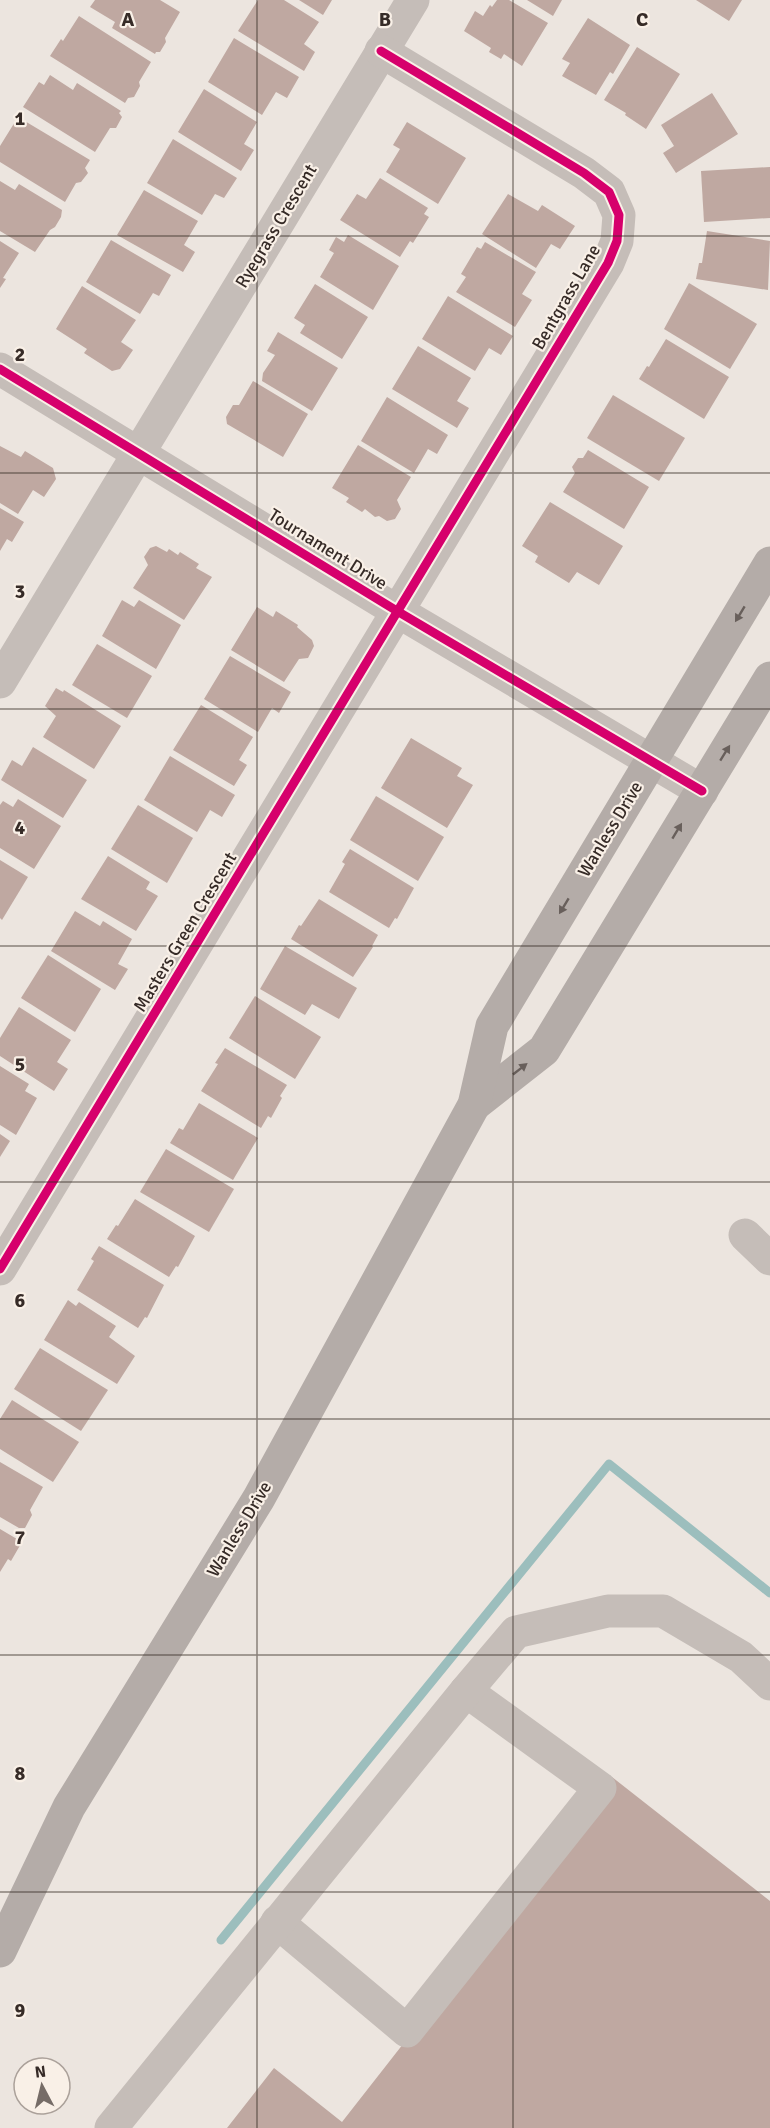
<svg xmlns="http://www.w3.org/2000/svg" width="770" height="2128" viewBox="0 0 770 2128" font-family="Signika,sans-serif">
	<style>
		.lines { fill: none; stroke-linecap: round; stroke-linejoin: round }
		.stream { stroke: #9cbebd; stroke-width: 9 }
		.building { fill: #bfa8a1 }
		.minor { stroke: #c5bdb8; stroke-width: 33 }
		.major { stroke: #b4aca8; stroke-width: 33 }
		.cycleway-casing { stroke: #f9f0e7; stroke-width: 13 }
		.cycleway { stroke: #d6006c; stroke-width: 9 }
		.oneway { fill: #685f5b }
		.grid { fill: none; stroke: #362b27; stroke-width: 1.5; stroke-opacity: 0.55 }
		.labels { text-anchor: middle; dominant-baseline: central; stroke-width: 4.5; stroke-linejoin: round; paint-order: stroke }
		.street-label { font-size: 18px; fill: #362b27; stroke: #f9f0e7 }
		.grid-label { font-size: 20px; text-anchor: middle; font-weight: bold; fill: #362b27; stroke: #f9f0e7; stroke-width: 4.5; stroke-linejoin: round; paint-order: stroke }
	</style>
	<rect width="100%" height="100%" fill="#ece5df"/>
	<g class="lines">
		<polyline class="stream" points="221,1940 609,1464 770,1593"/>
	</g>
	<g class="building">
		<polygon points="95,0 160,0 180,12 165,38 166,42 160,52 156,52 155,54 112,28 115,22 90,7"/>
		<polygon points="258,0 284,0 319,22 304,44 315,52 304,71 238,31"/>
		<polygon points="299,0 332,0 323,15"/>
		<polygon points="497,0 509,0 548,23 522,66 504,54 501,59 489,52 491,48 464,31 475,11 483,16 490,5 492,7"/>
		<polygon points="527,0 562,0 553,16"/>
		<polygon points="696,0 742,0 729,21"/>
		<polygon points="79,16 151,62 139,82 140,86 134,97 128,98 125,103 50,56 61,39 63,41"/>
		<polygon points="588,18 630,45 613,74 610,72 596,95 562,76 570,63 562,59"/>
		<polygon points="234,38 299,77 287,98 276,92 262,115 208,82"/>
		<polygon points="637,47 680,74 646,129 625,115 626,113 604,100"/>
		<polygon points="50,75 73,90 77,83 121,111 119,113 122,117 116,128 110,128 95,152 23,107 39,82 44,85"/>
		<polygon points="204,89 257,122 244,144 254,150 241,171 178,132"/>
		<polygon points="712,93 738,134 676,173 663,153 674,146 661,125"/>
		<polygon points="18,117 90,160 85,168 88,173 81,182 76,183 65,202 0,162 0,146"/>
		<polygon points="407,122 466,158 438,204 386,172 400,149 393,145"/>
		<polygon points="173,139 237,178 224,198 215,194 202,215 147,183"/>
		<polygon points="770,167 770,218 704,222 701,171"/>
		<polygon points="380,178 428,208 424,214 429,217 413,243 410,241 400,257 340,220 357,194 366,199"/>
		<polygon points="0,181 15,190 19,184 62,210 61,217 55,227 50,230 35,252 0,231"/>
		<polygon points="144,190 198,221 184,245 195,252 183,272 117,235"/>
		<polygon points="508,194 538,211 542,205 575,226 560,249 551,244 536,268 482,234"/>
		<polygon points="707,231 770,241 768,290 696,279 699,263 702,263"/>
		<polygon points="348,235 399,266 373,310 320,277 334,253 329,250 336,237 344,242"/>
		<polygon points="111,240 171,275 159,296 153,293 140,314 86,282"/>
		<polygon points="0,241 19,253 3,278 6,279 0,288"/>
		<polygon points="485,242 536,272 522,294 532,300 515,327 456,292 466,277 461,274 477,247 481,249"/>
		<polygon points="689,283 757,324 730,369 664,329"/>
		<polygon points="315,284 368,317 342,359 300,333 305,325 294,318"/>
		<polygon points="82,286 136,320 121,342 133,350 120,369 112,371 84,353 87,349 56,329"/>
		<polygon points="448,296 513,336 501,355 489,348 475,371 422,339"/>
		<polygon points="278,332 338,368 312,411 262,381 263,373 275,355 267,351"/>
		<polygon points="666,339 729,377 704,419 639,379 647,366 649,367"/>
		<polygon points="418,346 471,378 457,401 469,408 457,428 392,389"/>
		<polygon points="253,381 308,414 283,457 227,424 226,417 233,405 239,405"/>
		<polygon points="613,395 685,438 659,481 587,438"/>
		<polygon points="387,397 448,435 437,454 428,449 414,473 361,441"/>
		<polygon points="358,445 411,477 397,500 401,509 395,519 387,521 379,516 375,517 365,509 362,512 346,502 349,498 332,488"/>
		<polygon points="0,446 21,457 25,451 53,468 56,479 44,497 33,490 18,514 0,503"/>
		<polygon points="588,450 649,487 624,529 563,492 575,473 572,467 578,458 583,458"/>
		<polygon points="550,502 623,546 599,585 577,572 569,583 535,562 538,556 522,546"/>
		<polygon points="0,508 24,522 12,542 7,539 0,551"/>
		<polygon points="156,546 167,552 169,549 178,555 180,552 199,564 196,568 212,577 184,620 133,588 148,565 144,557 150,548"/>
		<polygon points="122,600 134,607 139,600 181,625 156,669 102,636"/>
		<polygon points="257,607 273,617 276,611 298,625 297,627 312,640 314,646 308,658 299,659 284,682 231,650"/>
		<polygon points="97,644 152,676 127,718 72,685"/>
		<polygon points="230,656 291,692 279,713 272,708 258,732 204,699"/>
		<polygon points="56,688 63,692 64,690 121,726 94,769 43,737 56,716 45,706"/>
		<polygon points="201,705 253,737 239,760 247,765 234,786 173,750"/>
		<polygon points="411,738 462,768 457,776 473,785 447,828 381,788"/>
		<polygon points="33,747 87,780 63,818 1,780 12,760 22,766"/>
		<polygon points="170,756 235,795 222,817 210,810 197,832 144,800"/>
		<polygon points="376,796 444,837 418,881 350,840"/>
		<polygon points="18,799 61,826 34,869 0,848 0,805 3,801 13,807"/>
		<polygon points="138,805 193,838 167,883 111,849"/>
		<polygon points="350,849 414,888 397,919 395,918 389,928 329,892 345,864 342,862"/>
		<polygon points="108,856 150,882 146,889 158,896 136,931 81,899"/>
		<polygon points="0,860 28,877 2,920 0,918"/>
		<polygon points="319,899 378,935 372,946 373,947 353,977 291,939 299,925 301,926"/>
		<polygon points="75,911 100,926 103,921 132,939 118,964 128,969 115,990 51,951"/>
		<polygon points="285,946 357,988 339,1019 312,1004 305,1015 260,989"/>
		<polygon points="48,955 101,989 75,1032 21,998"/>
		<polygon points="255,996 321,1037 295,1079 229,1038"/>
		<polygon points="19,1007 71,1040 57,1062 68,1069 54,1091 0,1056 0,1038"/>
		<polygon points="225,1048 287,1085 280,1096 282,1098 271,1118 268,1116 261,1128 201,1091 218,1064 215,1063"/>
		<polygon points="0,1066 29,1084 25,1091 37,1098 16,1135 0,1125"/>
		<polygon points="199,1103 258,1138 233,1180 170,1143 179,1128 183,1130"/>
		<polygon points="0,1134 10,1141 0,1157"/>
		<polygon points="166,1149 234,1189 209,1232 140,1192"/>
		<polygon points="135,1199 195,1236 178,1267 176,1266 169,1277 107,1239 116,1225 118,1226"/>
		<polygon points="99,1246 164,1285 147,1318 145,1317 138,1328 77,1290 94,1261 91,1259"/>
		<polygon points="68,1300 76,1306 79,1302 116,1326 109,1337 135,1356 117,1384 44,1340"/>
		<polygon points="40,1348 108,1390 81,1431 14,1389"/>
		<polygon points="12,1400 79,1442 53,1482 0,1449 0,1419"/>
		<polygon points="0,1462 43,1487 30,1510 32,1515 25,1528 19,1528 0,1517"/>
		<polygon points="0,1529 22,1542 11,1561 8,1559 0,1572"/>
		<polygon points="612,1777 770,1901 770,2128 227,2128 274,2068 342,2122"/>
	</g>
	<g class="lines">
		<g class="minor">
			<polyline points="0,369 397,611 702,791"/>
			<polyline points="0,682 413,0"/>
			<polyline points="745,1235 770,1259"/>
			<polyline points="0,1269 608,263 617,241 619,215 609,192 584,173 381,51"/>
			<polyline points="277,1922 407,2031 600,1788 466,1691"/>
			<polyline points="111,2128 466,1691 516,1632 608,1611 663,1611 741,1657 770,1684"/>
		</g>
		<g class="major">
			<polyline points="474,1105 544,1050 770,678"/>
			<polyline points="0,1951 69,1807 259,1498 474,1105 492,1026 770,563"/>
		</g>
		<g class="cycleway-casing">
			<g id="cycleway">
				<polyline points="0,369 397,611 702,791"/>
				<polyline points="0,1269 608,263 617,241 619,215 609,192 584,173 381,51"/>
			</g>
		</g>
		<use href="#cycleway" class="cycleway"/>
	</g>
	<defs><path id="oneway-solid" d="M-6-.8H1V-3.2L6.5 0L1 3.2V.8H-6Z" transform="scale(1.5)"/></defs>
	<g class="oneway">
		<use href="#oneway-solid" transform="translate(740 614) rotate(121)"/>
		<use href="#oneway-solid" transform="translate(725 753) rotate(-58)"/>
		<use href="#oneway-solid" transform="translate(677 831) rotate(-59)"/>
		<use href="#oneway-solid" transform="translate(564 906) rotate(121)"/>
		<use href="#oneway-solid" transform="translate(520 1069) rotate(-38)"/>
	</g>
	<path class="grid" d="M 257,0 L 257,2128M 513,0 L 513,2128M 0,236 L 770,236M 0,473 L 770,473M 0,709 L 770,709M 0,946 L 770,946M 0,1182 L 770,1182M 0,1419 L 770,1419M 0,1655 L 770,1655M 0,1892 L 770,1892"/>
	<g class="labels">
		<g class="street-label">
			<text transform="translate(276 226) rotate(-59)">Ryegrass Crescent</text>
			<text transform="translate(566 297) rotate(-60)">Bentgrass Lane</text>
			<text transform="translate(328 549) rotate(32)">Tournament Drive</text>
			<text transform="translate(610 829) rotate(-59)">Wanless Drive</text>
			<text transform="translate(185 932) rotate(-59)">Masters Green Crescent</text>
			<text transform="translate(239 1529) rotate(-59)">Wanless Drive</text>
		</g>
	</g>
	<g class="grid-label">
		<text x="128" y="26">A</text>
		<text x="385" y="26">B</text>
		<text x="642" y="26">C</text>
		<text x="20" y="125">1</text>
		<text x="20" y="361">2</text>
		<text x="20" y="598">3</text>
		<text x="20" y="834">4</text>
		<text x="20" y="1071">5</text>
		<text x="20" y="1307">6</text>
		<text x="20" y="1544">7</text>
		<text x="20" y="1780">8</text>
		<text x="20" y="2017">9</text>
	</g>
	<g transform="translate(42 2086) rotate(353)"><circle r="28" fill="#f9f0e7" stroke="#aba19a" stroke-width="1.5"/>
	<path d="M0-4.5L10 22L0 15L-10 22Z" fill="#766c67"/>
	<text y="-9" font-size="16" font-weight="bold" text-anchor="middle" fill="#362b27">N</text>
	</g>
</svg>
